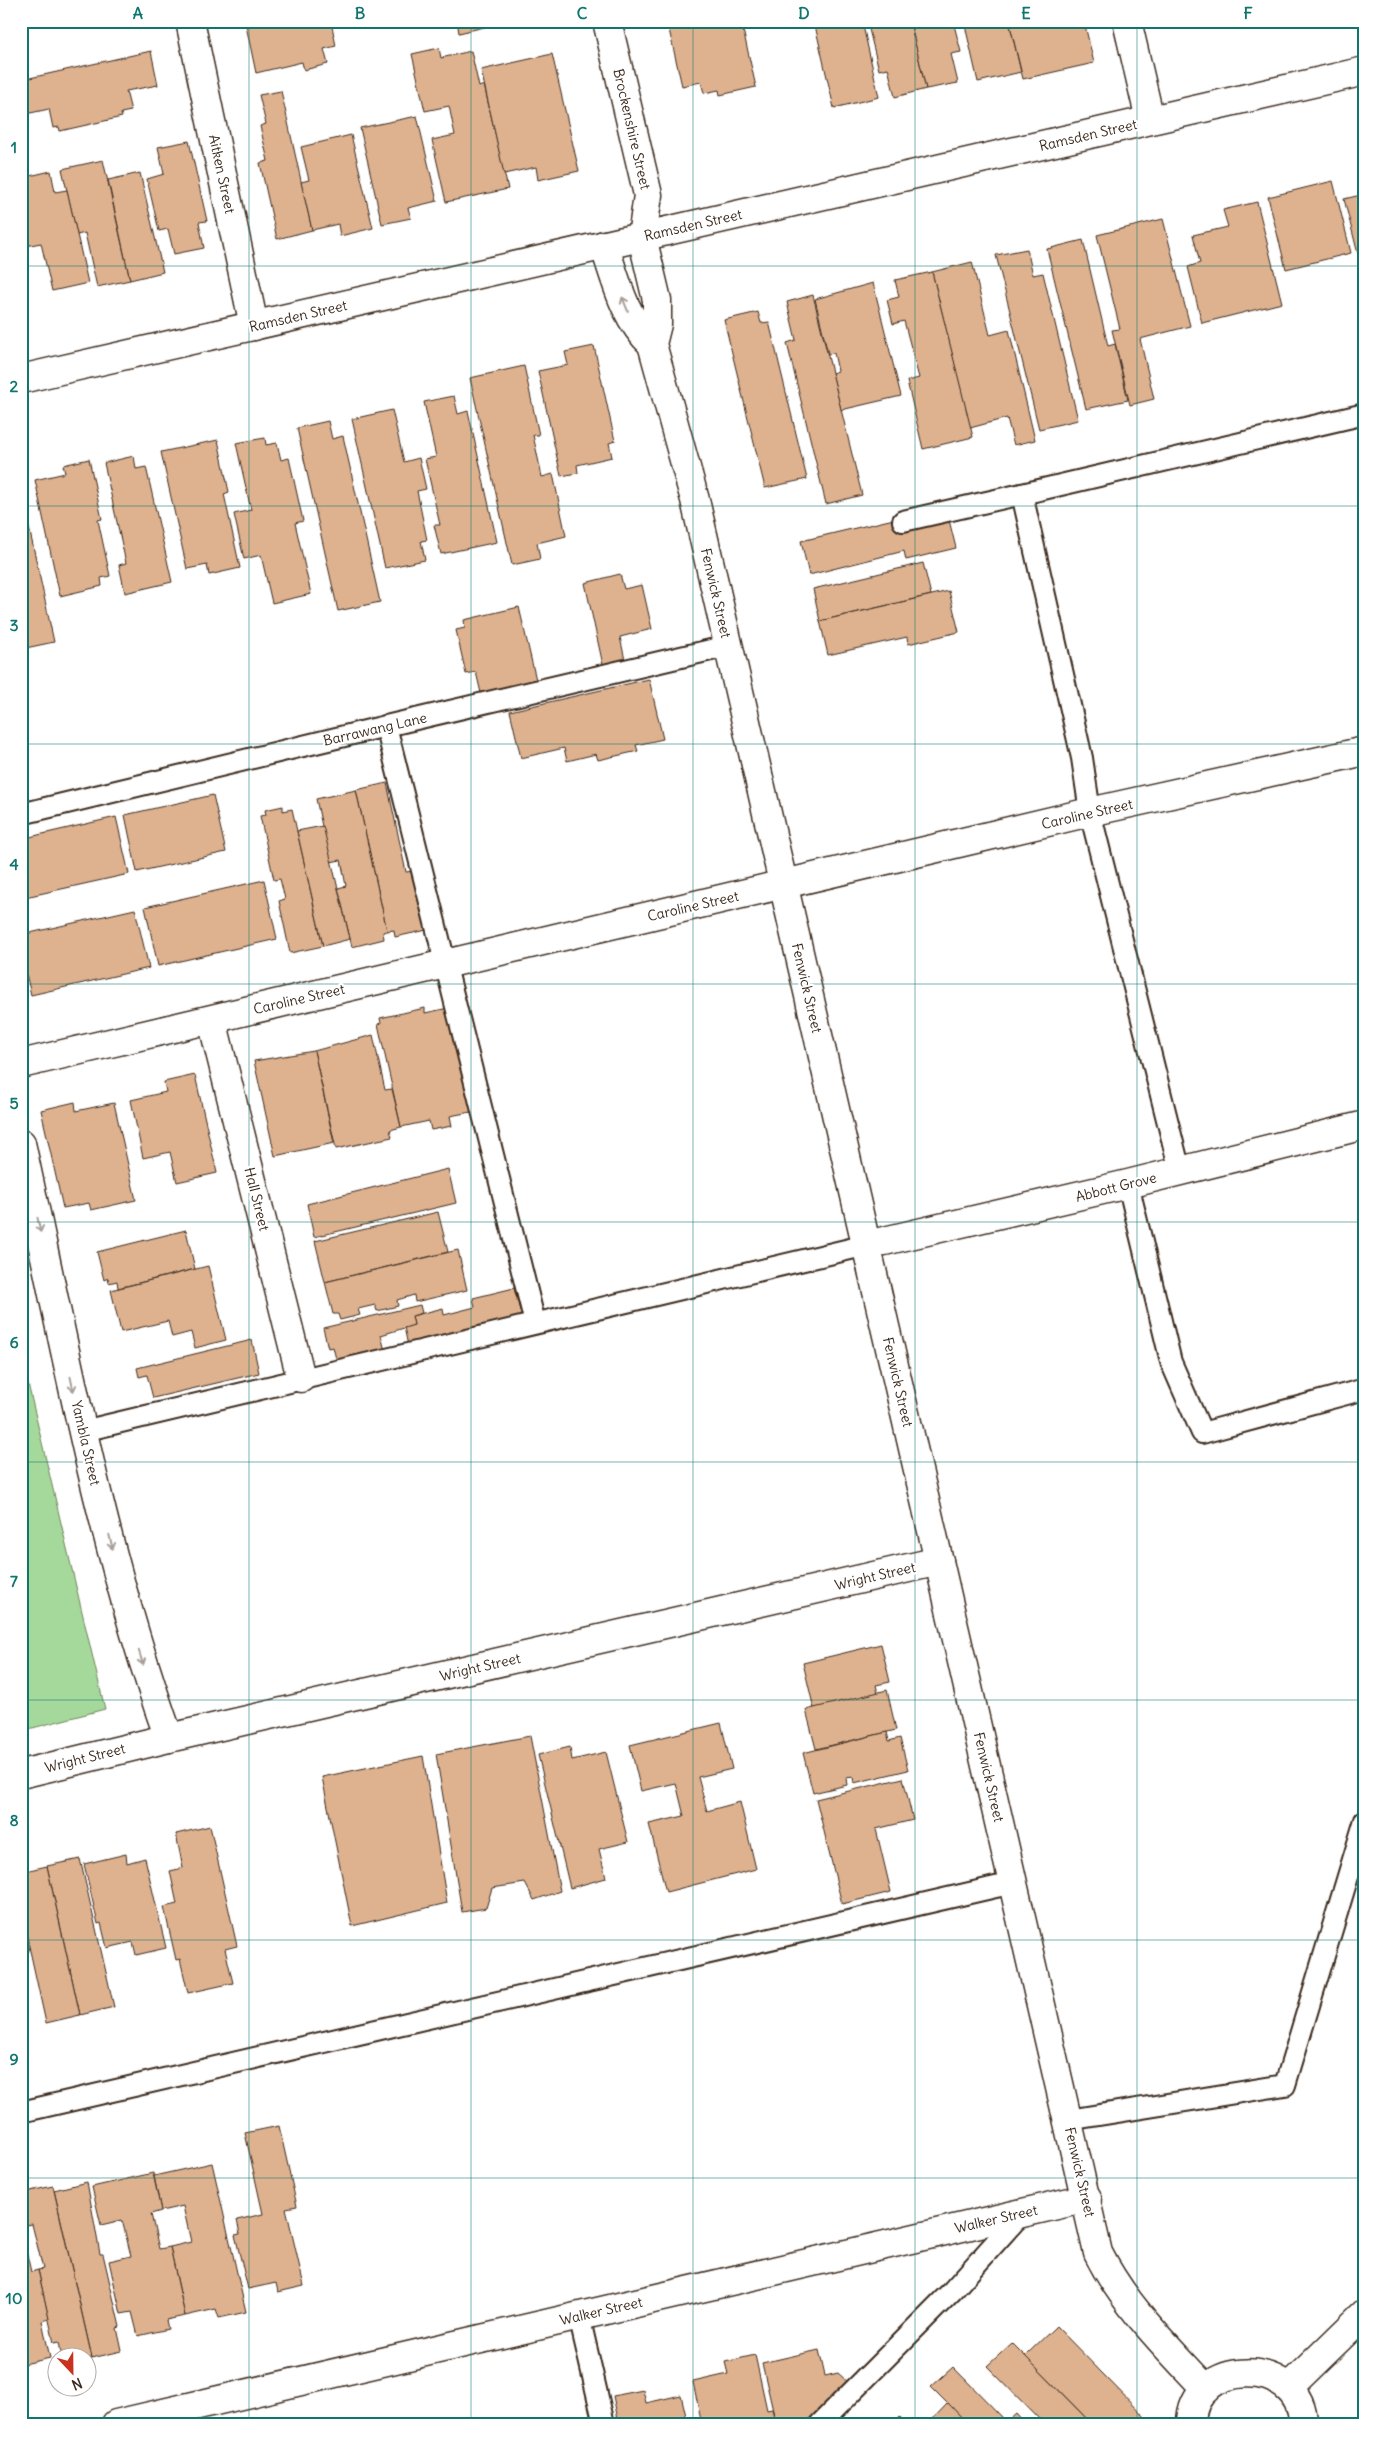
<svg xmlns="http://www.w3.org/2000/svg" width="1386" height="2445" viewBox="0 0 1386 2445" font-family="Delius,sans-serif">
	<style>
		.green { fill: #a5d99b; stroke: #70825c }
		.building { fill: #deb28f; stroke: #3b2a1e }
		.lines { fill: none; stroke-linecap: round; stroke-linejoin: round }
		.lane-casing { stroke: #3b2a1e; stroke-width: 24 }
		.street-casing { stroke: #3b2a1e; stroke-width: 31 }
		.lane { stroke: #fff; stroke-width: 20 }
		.street { stroke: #fff; stroke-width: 28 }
		.oneway { stroke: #a79f9a }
		.grid { fill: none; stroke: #0f766e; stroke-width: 1; stroke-opacity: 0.55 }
		.labels { text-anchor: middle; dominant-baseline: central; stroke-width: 4.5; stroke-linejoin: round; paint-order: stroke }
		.street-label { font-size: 14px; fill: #3b2a1e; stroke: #fff }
		.neatline { fill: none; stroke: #0f766e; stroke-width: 2 }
		.grid-label { font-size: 16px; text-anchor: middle; font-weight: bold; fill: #0f766e }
	</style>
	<rect width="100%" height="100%" fill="#fff"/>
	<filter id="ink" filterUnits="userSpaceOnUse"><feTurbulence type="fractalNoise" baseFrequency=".02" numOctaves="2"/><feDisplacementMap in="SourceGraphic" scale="10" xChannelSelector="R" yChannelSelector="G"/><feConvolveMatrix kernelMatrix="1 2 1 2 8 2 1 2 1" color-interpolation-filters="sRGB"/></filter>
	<g filter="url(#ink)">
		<polygon class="green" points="21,1354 105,1709 21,1731"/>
		<g class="building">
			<polygon points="245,21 331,21 336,46 324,49 328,64 304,70 302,62 256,73"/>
			<polygon points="457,21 510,21 459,33"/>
			<polygon points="667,21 741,21 756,87 720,95 719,90 704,93 701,82 682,86"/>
			<polygon points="814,21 862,21 879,97 834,108"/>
			<polygon points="867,21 910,21 926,89 895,97 888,68 879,70"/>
			<polygon points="910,21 953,21 961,52 951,54 958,83 926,89"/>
			<polygon points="964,21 1009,21 1021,72 978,82"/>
			<polygon points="1009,21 1084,21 1094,63 1023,79"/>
			<polygon points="439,48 441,58 471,51 479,87 484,85 508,189 446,202 432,140 455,135 449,106 425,111 412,54"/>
			<polygon points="151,51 158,85 126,91 131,111 121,113 122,117 60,131 59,127 53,128 49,109 21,115 21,80"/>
			<polygon points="552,54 579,171 538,180 536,167 504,174 481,70"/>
			<polygon points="281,91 312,230 277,239 260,163 268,161 260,126 266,124 259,95"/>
			<polygon points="417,116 437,201 408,208 411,218 382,224 360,128"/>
			<polygon points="351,135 373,228 340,236 338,224 312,230 301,182 309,180 301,147"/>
			<polygon points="189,141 207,221 199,222 204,248 174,254 168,229 159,231 147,179 164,174 158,147"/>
			<polygon points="103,160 130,280 97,287 85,233 77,235 62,169"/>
			<polygon points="51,171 55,192 67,190 88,283 52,291 41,243 25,246 21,227 21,178"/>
			<polygon points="140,173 163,272 130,280 108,180"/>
			<polygon points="1333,181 1351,253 1286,269 1268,197"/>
			<polygon points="1365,194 1365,253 1358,254 1344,199"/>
			<polygon points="1257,202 1282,303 1202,323 1188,267 1200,263 1193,235 1228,227 1223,210"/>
			<polygon points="1163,219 1190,326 1140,339 1154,399 1130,405 1112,330 1120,329 1097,235"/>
			<polygon points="1083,240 1108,346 1115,344 1128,400 1086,409 1047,249"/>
			<polygon points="1027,249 1033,275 1043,273 1078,420 1039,429 996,255"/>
			<polygon points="972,262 990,335 1009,330 1035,440 1014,445 1007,418 970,428 932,272"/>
			<polygon points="932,272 973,437 923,449 907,381 919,378 904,321 893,324 887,300 899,297 895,280"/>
			<polygon points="873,283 901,396 841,410 832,373 838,371 834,353 828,354 815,299"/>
			<polygon points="813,295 862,495 826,504 787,343 796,340 787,302"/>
			<polygon points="758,312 761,323 769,322 807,479 765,488 724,320"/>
			<polygon points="594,346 615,441 609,443 612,457 577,465 578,473 561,476 538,371 568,365 565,352"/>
			<polygon points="524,366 539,435 533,435 542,477 553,474 566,536 537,543 540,559 512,565 470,378"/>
			<polygon points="454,396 458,414 468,411 497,542 441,554 434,525 440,525 425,459 436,457 424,402"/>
			<polygon points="392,410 404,462 419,458 426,489 417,491 427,540 421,541 425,560 385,568 352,419"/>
			<polygon points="328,421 332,439 343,436 380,602 338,611 297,428"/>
			<polygon points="265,438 266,445 277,443 281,460 289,458 303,521 295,523 311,594 272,603 261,555 244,559 234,514 251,510 236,443"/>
			<polygon points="218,440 229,492 224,494 240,568 209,575 207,565 187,569 161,452"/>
			<polygon points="134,456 136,469 146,467 172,582 125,593 119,565 126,563 104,463"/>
			<polygon points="89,459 102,519 98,520 110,576 101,578 102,586 60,596 35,480 65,473 63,465"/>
			<polygon points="23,500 54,642 21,649 21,501"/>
			<polygon points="898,518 901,532 949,520 956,548 906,560 904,551 809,575 801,541"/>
			<polygon points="923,563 931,595 820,621 813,589"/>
			<polygon points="620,574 624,589 642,585 652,629 620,637 625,660 603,665 585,583"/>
			<polygon points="949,591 959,632 908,644 907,637 828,655 820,621"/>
			<polygon points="519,607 536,680 481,693 476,672 466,674 456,630 465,628 464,620"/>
			<polygon points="649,679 663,739 636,745 638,751 598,760 596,754 567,761 564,748 521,758 510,711"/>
			<polygon points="387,783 406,872 414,871 427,930 395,937 394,930 387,931 356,790"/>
			<polygon points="356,790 387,931 383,932 384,939 352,947 338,888 346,886 341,860 330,862 316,799"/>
			<polygon points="213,795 226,852 137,872 125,815"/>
			<polygon points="283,806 283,811 292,809 323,946 290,953 279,901 285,899 280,879 274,880 260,816 266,815 265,810"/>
			<polygon points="116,817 129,874 21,898 21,839"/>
			<polygon points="323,826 350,939 323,946 297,831"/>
			<polygon points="264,880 277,939 158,966 145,907"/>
			<polygon points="135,909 149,968 31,995 21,952 21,935"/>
			<polygon points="453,1007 476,1111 450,1116 452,1126 431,1130 429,1121 401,1127 378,1024 381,1023 380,1018 425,1008 425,1013"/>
			<polygon points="373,1035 385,1090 392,1089 401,1127 390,1130 392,1137 336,1149 314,1051"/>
			<polygon points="314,1051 334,1143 275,1156 254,1061"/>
			<polygon points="195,1075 217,1173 177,1182 170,1152 143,1158 131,1100 166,1092 164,1082"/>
			<polygon points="75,1102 76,1111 114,1103 136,1200 91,1210 89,1203 63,1208 41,1110"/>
			<polygon points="448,1169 456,1203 314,1237 307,1204"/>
			<polygon points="438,1212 448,1252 325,1282 315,1241"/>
			<polygon points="186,1230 195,1269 118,1288 117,1281 109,1283 108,1278 104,1280 97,1252"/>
			<polygon points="458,1250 467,1290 415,1302 414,1295 397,1300 398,1306 377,1311 375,1305 358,1309 360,1315 340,1320 338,1314 333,1314 325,1282"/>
			<polygon points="208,1266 226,1340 195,1348 191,1332 172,1337 168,1321 121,1332 111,1290"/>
			<polygon points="514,1288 522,1318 408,1346 404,1327 414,1325 412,1316 443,1308 444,1315 475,1307 473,1298"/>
			<polygon points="420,1305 422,1313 412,1316 414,1325 381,1335 385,1351 337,1363 333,1347 328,1348 323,1328"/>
			<polygon points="252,1340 259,1373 153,1398 147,1375 139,1377 137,1368"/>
			<polygon points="881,1644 890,1682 876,1685 878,1693 814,1709 803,1663"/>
			<polygon points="887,1690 896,1730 816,1749 806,1710"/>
			<polygon points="721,1723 732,1769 698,1777 707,1811 740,1802 756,1869 666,1892 649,1824 684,1816 676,1783 641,1791 630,1745"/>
			<polygon points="887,1732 889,1741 900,1738 908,1770 854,1783 853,1777 846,1778 847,1785 813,1793 803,1753"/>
			<polygon points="530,1736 560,1891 534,1900 525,1883 492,1888 486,1908 462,1912 436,1754"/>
			<polygon points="570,1747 572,1760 606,1752 628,1842 599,1849 606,1878 570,1888 538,1755"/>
			<polygon points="423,1756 447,1903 352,1926 322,1777"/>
			<polygon points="903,1778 913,1820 876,1829 891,1892 842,1904 816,1799"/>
			<polygon points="210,1826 237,1946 225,1949 233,1983 188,1993 180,1959 176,1960 164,1907 177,1904 170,1871 183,1868 176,1834"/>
			<polygon points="126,1854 127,1863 145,1858 166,1948 136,1955 133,1942 107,1948 101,1923 98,1924 84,1864"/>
			<polygon points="80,1859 114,2007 80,2015 47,1866"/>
			<polygon points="47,1866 80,2015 46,2023 21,1910 21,1872"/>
			<polygon points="279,2126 297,2206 286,2208 304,2286 278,2292 276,2283 248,2289 235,2235 240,2234 237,2220 263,2214 245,2133"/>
			<polygon points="212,2163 246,2312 219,2318 216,2309 185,2316 170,2247 191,2242 183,2206 161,2211 154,2176"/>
			<polygon points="153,2173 161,2211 151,2214 159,2249 170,2247 185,2316 166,2320 168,2329 138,2336 132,2312 121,2314 109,2261 131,2256 122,2220 101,2225 92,2187"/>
			<polygon points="87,2182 100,2254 103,2254 120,2327 117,2328 122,2351 92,2358 54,2190"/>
			<polygon points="53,2186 92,2358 88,2359 62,2358 59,2342 54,2343 38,2270 43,2269 32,2224 27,2225 21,2198 21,2193"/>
			<polygon points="21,2198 27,2225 21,2226"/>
			<polygon points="21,2228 31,2272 38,2270 49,2319 42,2321 50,2358 24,2364 21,2351"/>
			<polygon points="1056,2326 1152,2424 1092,2424 1025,2356"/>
			<polygon points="1012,2343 1025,2356 1092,2424 1044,2424 987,2366"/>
			<polygon points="819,2350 825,2376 838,2373 849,2383 810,2424 776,2424 762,2363"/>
			<polygon points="755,2355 767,2410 772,2409 776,2424 702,2424 693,2382 728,2374 725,2362"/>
			<polygon points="953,2367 1007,2422 1016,2414 1025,2424 968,2424 931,2387"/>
			<polygon points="643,2390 646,2403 681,2395 688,2424 619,2424 613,2396"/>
			<polygon points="948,2403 968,2424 928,2424"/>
			<polygon points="590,2416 592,2424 557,2424"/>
			<polygon points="900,2417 907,2424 893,2424"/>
		</g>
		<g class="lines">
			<g class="lane-casing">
				<g id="lane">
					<polyline points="903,521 1022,494"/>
					<polyline points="386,726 535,1323"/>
					<polyline points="21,814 386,726 728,646"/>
					<polyline points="1180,1171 1090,812 1082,758 1022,494 1365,414"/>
					<polyline points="1128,1184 1171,1362 1202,1433 1365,1389"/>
					<polyline points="83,1431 867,1245"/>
					<polyline points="21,2112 1013,1883"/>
					<polyline points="1068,2120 1285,2085 1365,1820"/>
					<polyline points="579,2316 604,2424"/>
					<polyline points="820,2424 953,2290 1022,2213"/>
				</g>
			</g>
			<g class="street-casing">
				<g id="street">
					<polyline points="190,21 254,326"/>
					<path d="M 607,21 L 648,195 L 642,237 L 657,300 L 657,324 L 652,344 L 695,500 L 1098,2253 C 1124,2305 1167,2347 1206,2389"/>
					<polyline points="1127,21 1150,120"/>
					<path d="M 604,245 C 616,280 624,318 652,344"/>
					<polyline points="21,379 1365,71"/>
					<polyline points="212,1020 301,1378"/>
					<polyline points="21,1064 1090,812 1365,751"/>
					<path d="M 21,1143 C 64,1342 100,1545 169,1738"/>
					<polyline points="867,1245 1128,1184 1365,1125"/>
					<polyline points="21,1774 169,1738 939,1561"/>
					<polyline points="1288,2388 1365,2313"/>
					<polyline points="116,2424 1087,2198"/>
					<path d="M 1191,2424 C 1191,2357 1303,2356 1303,2424"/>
				</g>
			</g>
			<use href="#lane" class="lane"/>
			<use href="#street" class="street"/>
		</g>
		<defs><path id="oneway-shaft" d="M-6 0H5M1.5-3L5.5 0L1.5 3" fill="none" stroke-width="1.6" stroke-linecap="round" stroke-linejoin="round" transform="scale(1.25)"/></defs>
		<g class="oneway">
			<use href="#oneway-shaft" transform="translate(625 304) rotate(-112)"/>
			<use href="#oneway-shaft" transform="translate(39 1225) rotate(78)"/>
			<use href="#oneway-shaft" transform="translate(72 1384) rotate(78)"/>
			<use href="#oneway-shaft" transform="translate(111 1542) rotate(76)"/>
			<use href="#oneway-shaft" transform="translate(141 1658) rotate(73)"/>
		</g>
	</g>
	<path class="grid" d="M 249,21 L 249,2424M 471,21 L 471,2424M 693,21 L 693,2424M 915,21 L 915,2424M 1137,21 L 1137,2424M 21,266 L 1365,266M 21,506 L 1365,506M 21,744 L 1365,744M 21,984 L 1365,984M 21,1222 L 1365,1222M 21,1462 L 1365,1462M 21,1700 L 1365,1700M 21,1940 L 1365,1940M 21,2178 L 1365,2178"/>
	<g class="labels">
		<g class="street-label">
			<text transform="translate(632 129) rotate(77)">Brockenshire Street</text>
			<text transform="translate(1088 135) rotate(-13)">Ramsden Street</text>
			<text transform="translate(222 174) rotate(78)">Aitken Street</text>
			<text transform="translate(693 225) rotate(-13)">Ramsden Street</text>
			<text transform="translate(298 316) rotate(-13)">Ramsden Street</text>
			<text transform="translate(716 593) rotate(77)">Fenwick Street</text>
			<text transform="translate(375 729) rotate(-13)">Barrawang Lane</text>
			<text transform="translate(1087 814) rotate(-13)">Caroline Street</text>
			<text transform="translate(693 906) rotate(-13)">Caroline Street</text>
			<text transform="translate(807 988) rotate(77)">Fenwick Street</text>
			<text transform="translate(299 999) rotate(-13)">Caroline Street</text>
			<text transform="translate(1116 1187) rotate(-14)">Abbott Grove</text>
			<text transform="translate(257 1199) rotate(76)">Hall Street</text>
			<text transform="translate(898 1382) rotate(77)">Fenwick Street</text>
			<text transform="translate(86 1443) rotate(77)">Yambla Street</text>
			<text transform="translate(875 1576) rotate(-13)">Wright Street</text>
			<text transform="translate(480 1667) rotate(-13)">Wright Street</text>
			<text transform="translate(85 1758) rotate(-14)">Wright Street</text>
			<text transform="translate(989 1777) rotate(77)">Fenwick Street</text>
			<text transform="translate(1080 2172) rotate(77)">Fenwick Street</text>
			<text transform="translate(996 2219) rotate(-13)">Walker Street</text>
			<text transform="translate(601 2311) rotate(-13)">Walker Street</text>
		</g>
	</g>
	<rect width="1386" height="2445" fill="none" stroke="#fff" stroke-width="55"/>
	<g transform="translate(72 2372) rotate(158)"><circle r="24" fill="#ffffff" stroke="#b1aaa5"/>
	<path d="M0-4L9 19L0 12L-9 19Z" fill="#c8321e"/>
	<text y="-8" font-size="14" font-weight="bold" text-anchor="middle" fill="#3b2a1e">N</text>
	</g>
	<rect x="28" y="28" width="1330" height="2390" class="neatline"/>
	<g class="grid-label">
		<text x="138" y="19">A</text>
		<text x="360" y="19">B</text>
		<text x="582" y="19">C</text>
		<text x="804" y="19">D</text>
		<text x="1026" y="19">E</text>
		<text x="1248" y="19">F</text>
		<text x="14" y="153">1</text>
		<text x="14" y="392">2</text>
		<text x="14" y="631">3</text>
		<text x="14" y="870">4</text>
		<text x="14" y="1109">5</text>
		<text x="14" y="1348">6</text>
		<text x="14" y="1587">7</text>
		<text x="14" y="1826">8</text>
		<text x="14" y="2065">9</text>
		<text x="14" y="2304">10</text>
	</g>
</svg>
